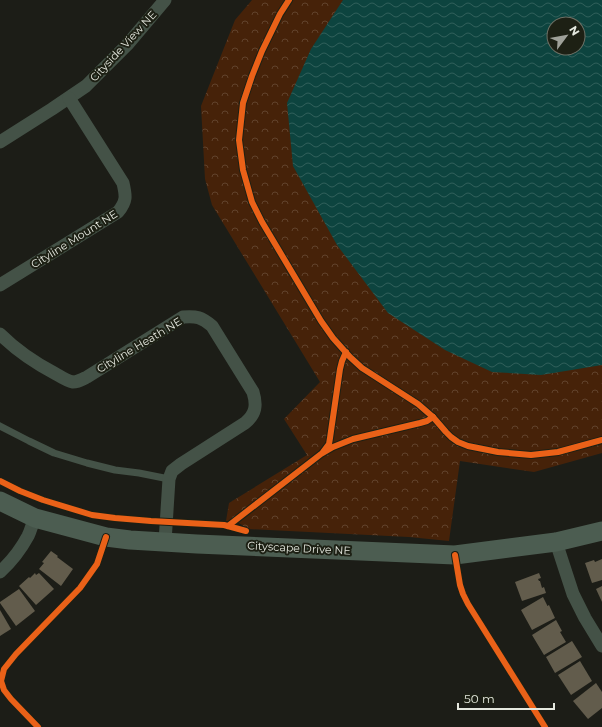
<svg xmlns="http://www.w3.org/2000/svg" width="602" height="727" viewBox="0 0 602 727" font-family="Montserrat,sans-serif">
	<style>
		.forest { fill: url(#forest-crowns); fill-rule: evenodd }
		.water { fill: url(#water-waves); fill-rule: evenodd }
		.building { fill: #625c4c }
		.lines { fill: none; stroke-linecap: round; stroke-linejoin: round }
		.lane { stroke: #445247; stroke-width: 7 }
		.street { stroke: #445247; stroke-width: 13 }
		.secondary { stroke: #4c5d51; stroke-width: 19 }
		.cycleway-casing { stroke: #1d2014; stroke-width: 8 }
		.cycleway { stroke: #ea6118; stroke-width: 6 }
		.labels { text-anchor: middle; dominant-baseline: central; stroke-width: 4; stroke-linejoin: round; paint-order: stroke }
		.street-label { font-size: 11px; fill: #e5e8df; stroke: #1d2014 }
	</style>
	<defs>
		<pattern id="forest-crowns" width="20" height="18" patternUnits="userSpaceOnUse"><rect width="20" height="18" fill="#462209"/><path d="M2 6a3 3 0 1 1 6 0M12 15a3 3 0 1 1 6 0" fill="none" stroke="#61422c"/></pattern>
		<pattern id="water-waves" width="16" height="10" patternUnits="userSpaceOnUse"><rect width="16" height="10" fill="#0d443f"/><path d="M0 5q4-4 8 0t8 0" fill="none" stroke="#305f5a"/></pattern>
	</defs>
	<rect width="100%" height="100%" fill="#1c1d17"/>
	<path class="forest" d="M 252,0 L 602,0 L 602,453 L 534,472 L 460,461 L 449,541 L 409,537 L 248,529 L 239,523 L 226,521 L 229,503 L 307,455 L 284,419 L 320,382 L 212,205 L 205,179 L 201,106 L 235,20 ZM 554,24 L 578,24 L 578,48 L 554,48 Z"/>
	<path class="water" d="M 343,0 L 602,0 L 602,365 L 541,375 L 492,372 L 445,350 L 388,313 L 337,245 L 293,166 L 287,103 L 311,49 ZM 554,24 L 578,24 L 578,48 L 554,48 Z"/>
	<g class="building">
		<polygon points="51,551 58,556 57,557 73,569 61,586 39,569 44,563 42,562"/>
		<polygon points="602,559 602,580 592,583 585,563 594,560 595,562"/>
		<polygon points="35,573 36,575 39,573 54,589 36,605 19,586 29,577 30,578"/>
		<polygon points="539,573 541,578 538,579 539,581 540,581 542,588 544,587 546,593 522,601 515,582"/>
		<polygon points="602,586 602,602 596,589"/>
		<polygon points="19,589 35,611 16,626 0,603 0,602"/>
		<polygon points="543,597 547,605 547,606 549,605 555,618 532,630 521,610"/>
		<polygon points="0,610 11,629 0,636"/>
		<polygon points="556,620 562,631 560,632 566,642 544,655 532,635"/>
		<polygon points="572,641 582,657 555,673 546,657"/>
		<polygon points="580,661 592,681 571,695 558,675"/>
		<polygon points="596,683 602,692 602,708 588,719 573,701"/>
	</g>
	<g class="lines">
		<polyline class="lane" points="0,426 29,441 54,453 87,463 115,470 139,473 169,479"/>
		<g class="street">
			<polyline points="0,142 52,109 86,86 127,45 165,0"/>
			<path d="M 0,285 L 118,212 C 127,201 126,196 123,183 L 69,98"/>
			<path d="M 0,334 C 16,350 35,363 56,374 C 61,377 67,381 73,382 C 78,382 83,379 87,377 L 183,317 C 197,316 201,317 212,326 L 253,392 C 257,405 256,414 245,423 L 181,464 L 172,471 L 169,479 L 165,542"/>
			<polyline points="556,542 573,594 585,618 602,646"/>
			<path d="M 0,572 C 11,562 21,549 28,536 C 31,530 32,524 35,518"/>
		</g>
		<polyline class="secondary" points="0,501 35,518 106,537 130,540 197,544 455,555 556,542 602,531"/>
		<g class="cycleway-casing">
			<g id="cycleway">
				<polyline points="289,0 280,14 262,51 252,76 243,103 239,140 243,170 252,202 262,222 321,321 333,338 350,357 362,368 418,404 433,417 446,432 451,437 458,442 468,446 498,452 531,455 558,452 602,440"/>
				<polyline points="323,452 329,444 330,438 340,369 342,361 346,352"/>
				<polyline points="0,481 20,491 43,500 92,515 115,518 151,521 224,525 246,531"/>
				<polyline points="228,526 321,454 333,447 353,439 420,423 427,421 433,417"/>
				<polyline points="455,555 460,585 463,594 468,604 545,727"/>
				<polyline points="38,727 11,699 4,690 1,681 4,669 16,654 80,588 97,564 106,537"/>
			</g>
		</g>
		<use href="#cycleway" class="cycleway"/>
	</g>
	<g class="labels">
		<g class="street-label">
			<text transform="translate(123 46) rotate(-47)">Cityside View NE</text>
			<text transform="translate(74 239) rotate(-32)">Cityline Mount NE</text>
			<text transform="translate(139 345) rotate(-31)">Cityline Heath NE</text>
			<text transform="translate(299 548) rotate(3)">Cityscape Drive NE</text>
		</g>
	</g>
	<g transform="translate(566 36) rotate(58)"><circle r="19" fill="#1d2014" stroke="#6d7065"/>
	<path d="M0-3L7 15L0 10L-7 15Z" fill="#9fa199"/>
	<text y="-6" font-size="11" font-weight="bold" text-anchor="middle" fill="#e5e8df">N</text>
	</g>
	<path d="M458 703v6h96v-6" fill="none" stroke="#e5e8df" stroke-width="2"/>
	<text x="464" y="703" font-size="12" fill="#e5e8df" stroke="#1d2014" stroke-width="3" paint-order="stroke">50 m</text>
</svg>
